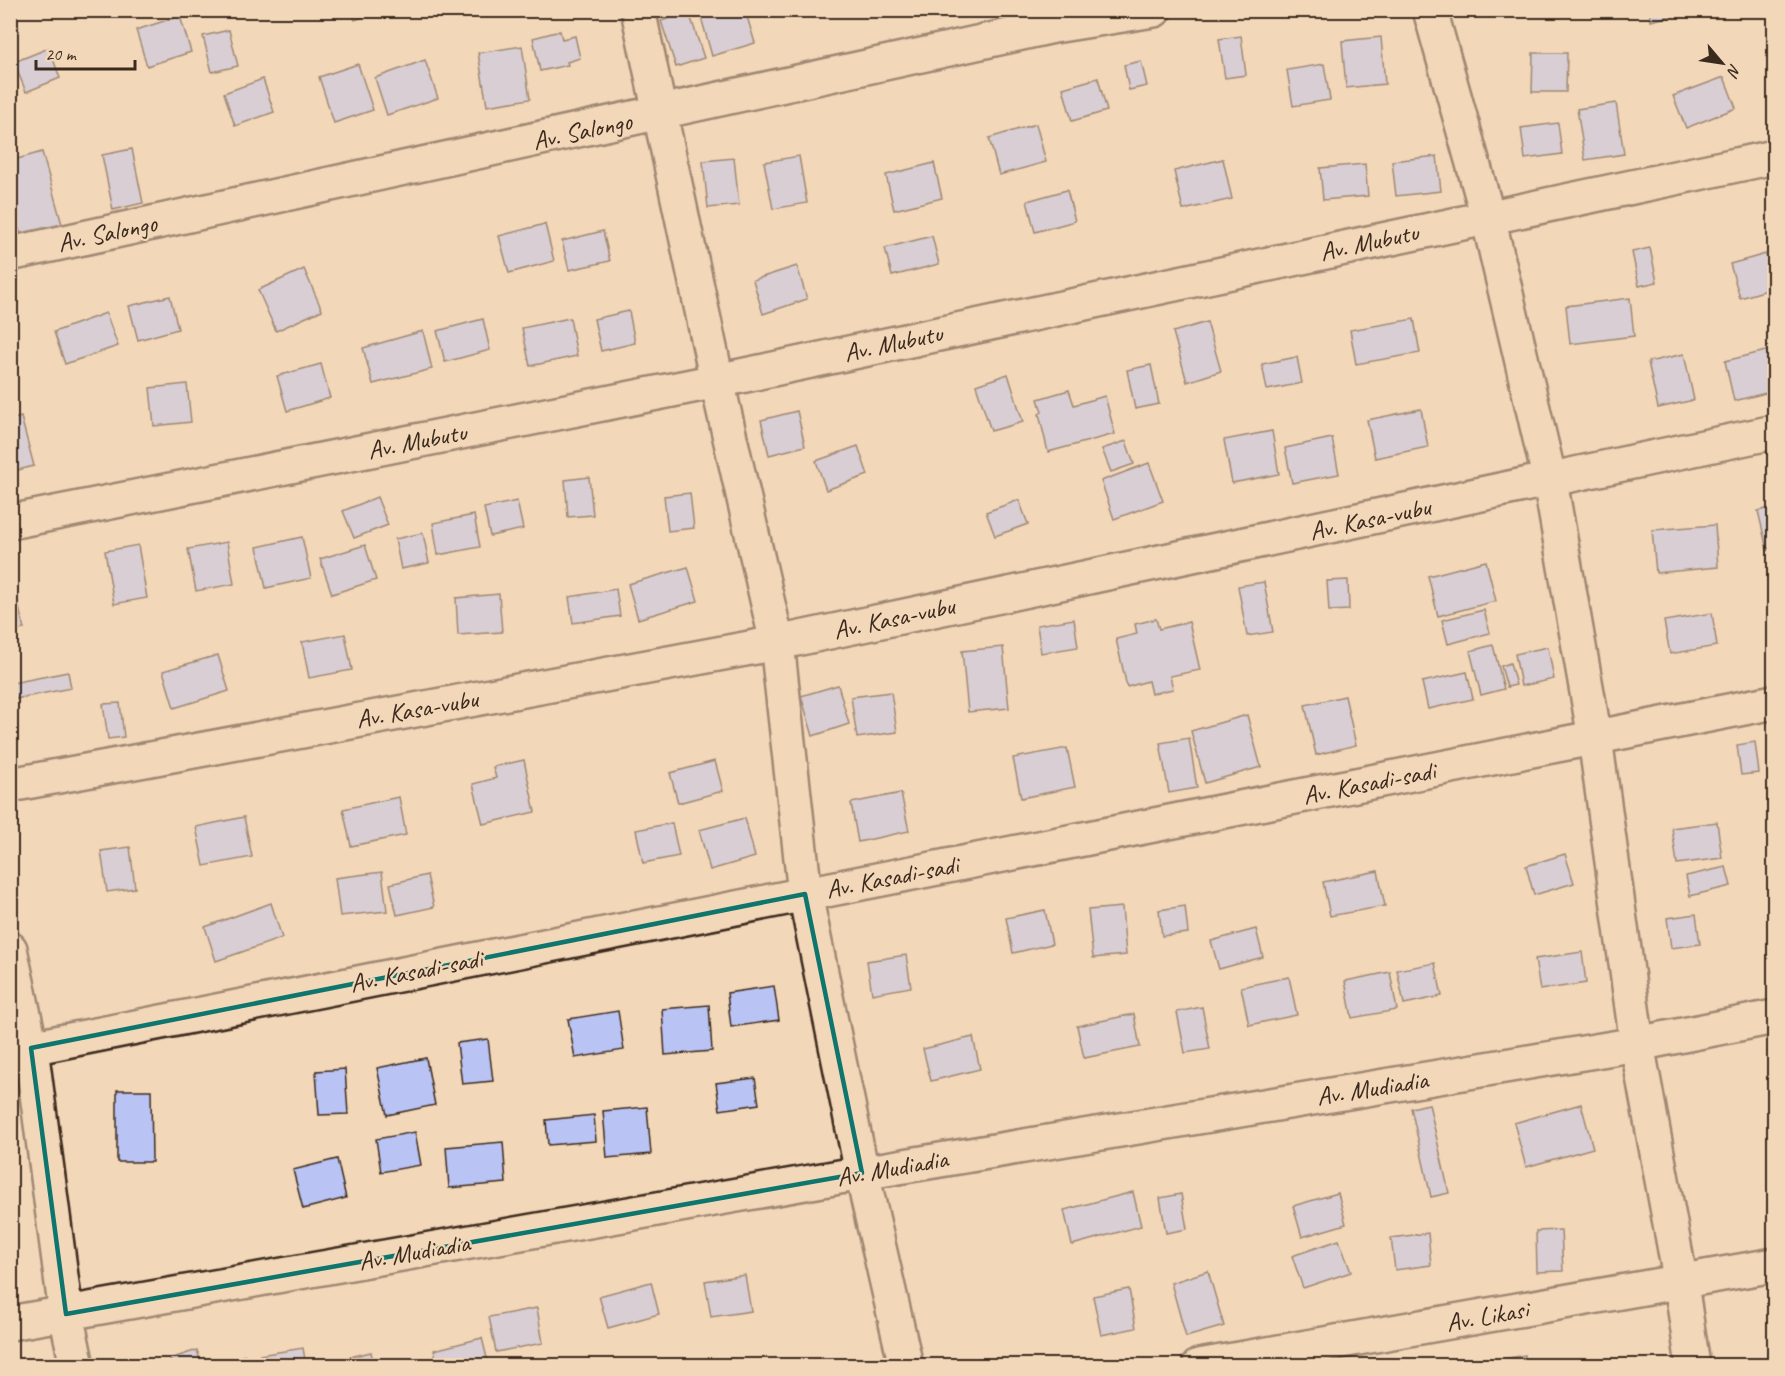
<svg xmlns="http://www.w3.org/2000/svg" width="1785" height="1376" viewBox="0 0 1785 1376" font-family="Caveat,sans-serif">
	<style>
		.building { fill: #b9c3f4; stroke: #3b2a1e; stroke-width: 1.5 }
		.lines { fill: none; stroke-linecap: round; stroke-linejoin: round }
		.minor-casing { stroke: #3b2a1e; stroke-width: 38 }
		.minor { stroke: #f3d7b9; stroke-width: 33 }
		.marked { fill: none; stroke: #0f766e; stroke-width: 4.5; stroke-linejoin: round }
		.labels { text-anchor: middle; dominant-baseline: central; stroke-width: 4.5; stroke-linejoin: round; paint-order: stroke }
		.street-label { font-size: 26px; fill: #3b2a1e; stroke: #f3d7b9 }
	</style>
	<rect width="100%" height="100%" fill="#f3d7b9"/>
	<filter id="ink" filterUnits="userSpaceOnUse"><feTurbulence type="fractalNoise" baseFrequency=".0167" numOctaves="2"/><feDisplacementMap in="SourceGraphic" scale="12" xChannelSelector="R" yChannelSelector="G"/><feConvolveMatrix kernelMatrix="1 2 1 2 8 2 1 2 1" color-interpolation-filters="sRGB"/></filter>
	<g filter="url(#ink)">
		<g class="building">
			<polygon points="351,10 381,10 355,20"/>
			<polygon points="722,10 745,10 755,43 712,56 701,17"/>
			<polygon points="1649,10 1694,10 1651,21"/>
			<polygon points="689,12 704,58 676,67 661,21"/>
			<polygon points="180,16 191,52 147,66 136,30"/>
			<polygon points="229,30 238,66 212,72 203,36"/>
			<polygon points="560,31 562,39 575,36 580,58 567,62 568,65 540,71 533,38"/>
			<polygon points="1241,36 1246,75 1225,78 1219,39"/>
			<polygon points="1381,37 1385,84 1346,88 1342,41"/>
			<polygon points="522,46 530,99 487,106 478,53"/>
			<polygon points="49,48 60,78 26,92 14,62"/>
			<polygon points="1533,53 1567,53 1566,92 1532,92"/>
			<polygon points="425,60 438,98 387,115 375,78"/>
			<polygon points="1141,61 1147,86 1129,90 1124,65"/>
			<polygon points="358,64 373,110 334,123 319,77"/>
			<polygon points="1324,64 1330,100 1293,106 1287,70"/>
			<polygon points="1724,77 1736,108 1686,128 1673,96"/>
			<polygon points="1098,78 1107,111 1072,121 1063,88"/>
			<polygon points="263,79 274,112 235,126 224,93"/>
			<polygon points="1616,103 1624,154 1585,160 1577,109"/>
			<polygon points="1558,123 1562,154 1525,159 1521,128"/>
			<polygon points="1036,124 1046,162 999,175 989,138"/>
			<polygon points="132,149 143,203 113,210 102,155"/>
			<polygon points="42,152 63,228 22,239 10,199 10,161"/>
			<polygon points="799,156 807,203 773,209 764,162"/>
			<polygon points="1437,156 1441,191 1396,196 1392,161"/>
			<polygon points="734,158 739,205 708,208 703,161"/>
			<polygon points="1223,159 1232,199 1183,210 1174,171"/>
			<polygon points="934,163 942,198 894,210 886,175"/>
			<polygon points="1365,164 1368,196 1323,200 1320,168"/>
			<polygon points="1067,190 1075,221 1035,232 1027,201"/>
			<polygon points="545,224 554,261 509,273 499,236"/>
			<polygon points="603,231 610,261 569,270 562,241"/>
			<polygon points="932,236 939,264 892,276 885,248"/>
			<polygon points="1650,248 1657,282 1639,286 1632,252"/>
			<polygon points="1766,254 1774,288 1740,298 1730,264"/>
			<polygon points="797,266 807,299 763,314 753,280"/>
			<polygon points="304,269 322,310 276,331 258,290"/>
			<polygon points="170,296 178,329 138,340 129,306"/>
			<polygon points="1630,298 1634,336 1570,344 1566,306"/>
			<polygon points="629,311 635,343 601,351 594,319"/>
			<polygon points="106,313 118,346 65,364 54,332"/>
			<polygon points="570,318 577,356 530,366 522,328"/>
			<polygon points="483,319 490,350 445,362 437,331"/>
			<polygon points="1414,319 1420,353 1356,364 1350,330"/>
			<polygon points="1207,322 1221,371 1187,382 1173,332"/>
			<polygon points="423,331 432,369 373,384 363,348"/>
			<polygon points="1774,349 1774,391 1734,401 1725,361"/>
			<polygon points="1684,354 1694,400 1658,408 1648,362"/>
			<polygon points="1297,357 1302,383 1267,390 1262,364"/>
			<polygon points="321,364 330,398 287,411 277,376"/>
			<polygon points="1151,365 1159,404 1135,409 1127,370"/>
			<polygon points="1008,374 1023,422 991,431 976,385"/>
			<polygon points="187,384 191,422 154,426 150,388"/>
			<polygon points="1069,390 1074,405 1105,396 1115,434 1048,452 1039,414 1042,412 1038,399"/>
			<polygon points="1421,409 1428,447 1375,458 1367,420"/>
			<polygon points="797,411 805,446 769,455 761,420"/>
			<polygon points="21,417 34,466 10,472 10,420"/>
			<polygon points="1272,431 1279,474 1232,483 1224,440"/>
			<polygon points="1332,438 1339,474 1292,483 1285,448"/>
			<polygon points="1126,441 1134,464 1111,472 1102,449"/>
			<polygon points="858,446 868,475 826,490 816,461"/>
			<polygon points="1149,463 1163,501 1114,519 1101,481"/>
			<polygon points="589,477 593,515 568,517 565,480"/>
			<polygon points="690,493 694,528 668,531 664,496"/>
			<polygon points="377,497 388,525 354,538 343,511"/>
			<polygon points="1019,500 1028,524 995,536 986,512"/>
			<polygon points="517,501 523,529 490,536 484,508"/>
			<polygon points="1774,507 1774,547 1767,549 1758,511"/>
			<polygon points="474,515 480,547 438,555 433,523"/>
			<polygon points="1715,525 1718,567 1656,573 1652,530"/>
			<polygon points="423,533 429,563 401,569 395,539"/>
			<polygon points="302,537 311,578 266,588 257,547"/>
			<polygon points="227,542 234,584 196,591 188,549"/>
			<polygon points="138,545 147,598 114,604 105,551"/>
			<polygon points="365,545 376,580 332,594 320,559"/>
			<polygon points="1486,561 1496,601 1438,616 1428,576"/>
			<polygon points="688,567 698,601 638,619 628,584"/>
			<polygon points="1348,580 1349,610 1329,611 1327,581"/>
			<polygon points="1264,582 1273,632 1247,636 1238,586"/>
			<polygon points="616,589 620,616 573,623 569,597"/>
			<polygon points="499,594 502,632 458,635 456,598"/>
			<polygon points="16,595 24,629 10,632 10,596"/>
			<polygon points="1484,610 1490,633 1448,644 1442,620"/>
			<polygon points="1712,613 1717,646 1670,654 1664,621"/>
			<polygon points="1074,619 1078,647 1041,653 1037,625"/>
			<polygon points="1156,619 1159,629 1189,622 1200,670 1170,676 1173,689 1151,694 1148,681 1127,687 1116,639 1137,634 1135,624"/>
			<polygon points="345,634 352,670 309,678 302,642"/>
			<polygon points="1493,645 1504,689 1481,695 1470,651"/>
			<polygon points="1003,647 1009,708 968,712 962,651"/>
			<polygon points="1548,647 1554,679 1521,686 1515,654"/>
			<polygon points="218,655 229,691 174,708 163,671"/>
			<polygon points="1510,663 1516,685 1507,687 1501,666"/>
			<polygon points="68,672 71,688 15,699 12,683"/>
			<polygon points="1467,672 1473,699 1428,709 1422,682"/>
			<polygon points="838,685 849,724 813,736 801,696"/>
			<polygon points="891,692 897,732 857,738 851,697"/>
			<polygon points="1345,696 1356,745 1316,755 1305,705"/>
			<polygon points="120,703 124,737 108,739 103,704"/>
			<polygon points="1247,715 1261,767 1205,783 1191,731"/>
			<polygon points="1189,738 1197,788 1169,793 1160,743"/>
			<polygon points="1755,742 1759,773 1741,775 1737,745"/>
			<polygon points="1067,748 1075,787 1021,798 1013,758"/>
			<polygon points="524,760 535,812 483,824 473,784 496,778 493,767"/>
			<polygon points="715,761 723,791 678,803 670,773"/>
			<polygon points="901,793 909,831 858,842 851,803"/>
			<polygon points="399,797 406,835 351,846 343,809"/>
			<polygon points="244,817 252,857 204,866 196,827"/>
			<polygon points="745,818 755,857 710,870 699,830"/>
			<polygon points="1717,822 1722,858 1677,864 1672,828"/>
			<polygon points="672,823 679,856 643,863 636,830"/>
			<polygon points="130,847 135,888 107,892 101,851"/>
			<polygon points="1565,854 1574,883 1534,895 1526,866"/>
			<polygon points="1726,867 1731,886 1690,896 1686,876"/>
			<polygon points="1378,871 1385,906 1330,916 1323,882"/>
			<polygon points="382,872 387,911 340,916 335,878"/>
			<polygon points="427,875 434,907 397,915 390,884"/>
			<polygon points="271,903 282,938 216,961 205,927"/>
			<polygon points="1185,906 1188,933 1162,936 1159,910"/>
			<polygon points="1122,907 1126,955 1093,958 1088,910"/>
			<polygon points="1045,910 1052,944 1013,953 1006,918"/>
			<polygon points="1696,914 1700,944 1671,948 1667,918"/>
			<polygon points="1256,929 1263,957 1219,969 1211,941"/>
			<polygon points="1582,952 1586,983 1540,990 1535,959"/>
			<polygon points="906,955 911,987 872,994 867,961"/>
			<polygon points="1435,963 1442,996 1404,1004 1397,970"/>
			<polygon points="1390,972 1397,1010 1352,1018 1345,981"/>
			<polygon points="1289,977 1297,1015 1249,1025 1241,987"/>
			<polygon points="774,986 779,1020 731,1027 727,993"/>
			<polygon points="709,1005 712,1051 665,1055 662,1009"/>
			<polygon points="1202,1007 1210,1049 1185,1053 1177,1012"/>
			<polygon points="618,1011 624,1050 575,1058 568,1019"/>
			<polygon points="1134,1014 1140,1047 1084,1058 1077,1026"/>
			<polygon points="973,1037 980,1069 931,1081 923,1049"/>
			<polygon points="488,1039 493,1081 462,1084 457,1043"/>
			<polygon points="426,1058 435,1105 387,1115 377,1068"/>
			<polygon points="345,1069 348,1114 319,1115 316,1071"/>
			<polygon points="755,1078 759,1104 720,1110 716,1083"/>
			<polygon points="117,1090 151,1090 152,1162 117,1162"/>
			<polygon points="1429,1104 1449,1193 1431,1197 1411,1108"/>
			<polygon points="1581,1104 1593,1148 1526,1167 1514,1123"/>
			<polygon points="647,1107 651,1154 607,1158 603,1111"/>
			<polygon points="594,1115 596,1141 548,1145 546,1120"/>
			<polygon points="415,1132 421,1165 381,1172 376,1139"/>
			<polygon points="503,1142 506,1183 449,1188 446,1147"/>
			<polygon points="337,1159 346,1198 303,1209 293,1170"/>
			<polygon points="1133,1192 1141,1226 1072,1245 1064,1210"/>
			<polygon points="1338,1193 1346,1224 1302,1237 1293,1206"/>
			<polygon points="1181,1194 1187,1229 1166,1233 1160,1198"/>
			<polygon points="1561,1230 1563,1271 1537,1272 1536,1231"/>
			<polygon points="1428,1233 1431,1265 1395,1270 1391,1238"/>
			<polygon points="1339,1240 1351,1272 1303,1288 1292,1256"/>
			<polygon points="1208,1271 1224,1326 1186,1337 1171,1283"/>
			<polygon points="745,1275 751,1311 711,1317 705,1281"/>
			<polygon points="651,1282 659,1314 608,1328 599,1296"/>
			<polygon points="1129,1289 1136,1328 1101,1335 1093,1296"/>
			<polygon points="537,1308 543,1343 496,1352 489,1317"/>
			<polygon points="482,1338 489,1366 438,1366 434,1350"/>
			<polygon points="303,1348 306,1366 261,1366 260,1355"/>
			<polygon points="197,1350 202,1366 172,1366 170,1359"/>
			<polygon points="371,1352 374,1366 324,1366 324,1363"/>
			<polygon points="245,1355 249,1366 216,1366"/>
			<polygon points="1525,1355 1526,1366 1505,1366 1504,1359"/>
		</g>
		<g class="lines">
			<g class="minor-casing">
				<g id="minor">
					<polyline points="638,10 717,381 777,643 805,894 862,1173 906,1366"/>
					<polyline points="1430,10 1488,217 1550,481 1595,738 1637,1044 1681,1283 1693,1366"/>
					<polyline points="10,254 1054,26 1154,10"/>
					<polyline points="10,522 717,381 1774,157"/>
					<polyline points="10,785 777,643 1774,432"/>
					<polyline points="10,949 31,1048 66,1314 77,1366"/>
					<polyline points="10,1052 1774,702"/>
					<polyline points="10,1323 862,1173 1637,1044 1774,1017"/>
					<polyline points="1199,1366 1774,1265"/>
				</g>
			</g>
			<use href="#minor" class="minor"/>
		</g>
	</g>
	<path d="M0 0H1785V1376H0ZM 805,894 L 862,1173 L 66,1314 L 31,1048 Z" fill="#f3d7b9" fill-opacity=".55" fill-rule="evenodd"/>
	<path class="marked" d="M 805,894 L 862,1173 L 66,1314 L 31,1048 Z"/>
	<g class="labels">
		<g class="street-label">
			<text transform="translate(582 131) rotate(-12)">Av. Salongo</text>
			<text transform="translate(107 233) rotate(-12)">Av. Salongo</text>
			<text transform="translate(1369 242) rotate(-12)">Av. Mubutu</text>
			<text transform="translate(893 343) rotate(-12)">Av. Mubutu</text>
			<text transform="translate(417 441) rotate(-11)">Av. Mubutu</text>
			<text transform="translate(1370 519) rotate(-12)">Av. Kasa-vubu</text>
			<text transform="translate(894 618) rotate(-12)">Av. Kasa-vubu</text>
			<text transform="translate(417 709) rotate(-10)">Av. Kasa-vubu</text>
			<text transform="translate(1369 783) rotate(-11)">Av. Kasadi-sadi</text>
			<text transform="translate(892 877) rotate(-11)">Av. Kasadi-sadi</text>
			<text transform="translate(416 971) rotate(-11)">Av. Kasadi-sadi</text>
			<text transform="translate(1372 1088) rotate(-9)">Av. Mudiadia</text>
			<text transform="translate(892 1168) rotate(-10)">Av. Mudiadia</text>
			<text transform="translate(414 1252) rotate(-10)">Av. Mudiadia</text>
			<text transform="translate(1487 1316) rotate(-10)">Av. Likasi</text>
		</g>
	</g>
	<rect width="1785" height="1376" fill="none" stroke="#f3d7b9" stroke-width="36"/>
	<rect x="18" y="18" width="1749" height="1340" fill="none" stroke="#3b2a1e" stroke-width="2" filter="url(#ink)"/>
	<g transform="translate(1722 63) rotate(119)" stroke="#f3d7b9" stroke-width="4.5" paint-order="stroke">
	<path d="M0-4.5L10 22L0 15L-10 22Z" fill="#3b2a1e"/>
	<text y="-9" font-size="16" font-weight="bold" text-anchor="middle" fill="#3b2a1e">N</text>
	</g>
	<path d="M36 60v9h99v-9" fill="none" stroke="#3b2a1e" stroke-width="3"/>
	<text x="45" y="60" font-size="18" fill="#3b2a1e" stroke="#f3d7b9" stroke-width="4.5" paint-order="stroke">20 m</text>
</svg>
